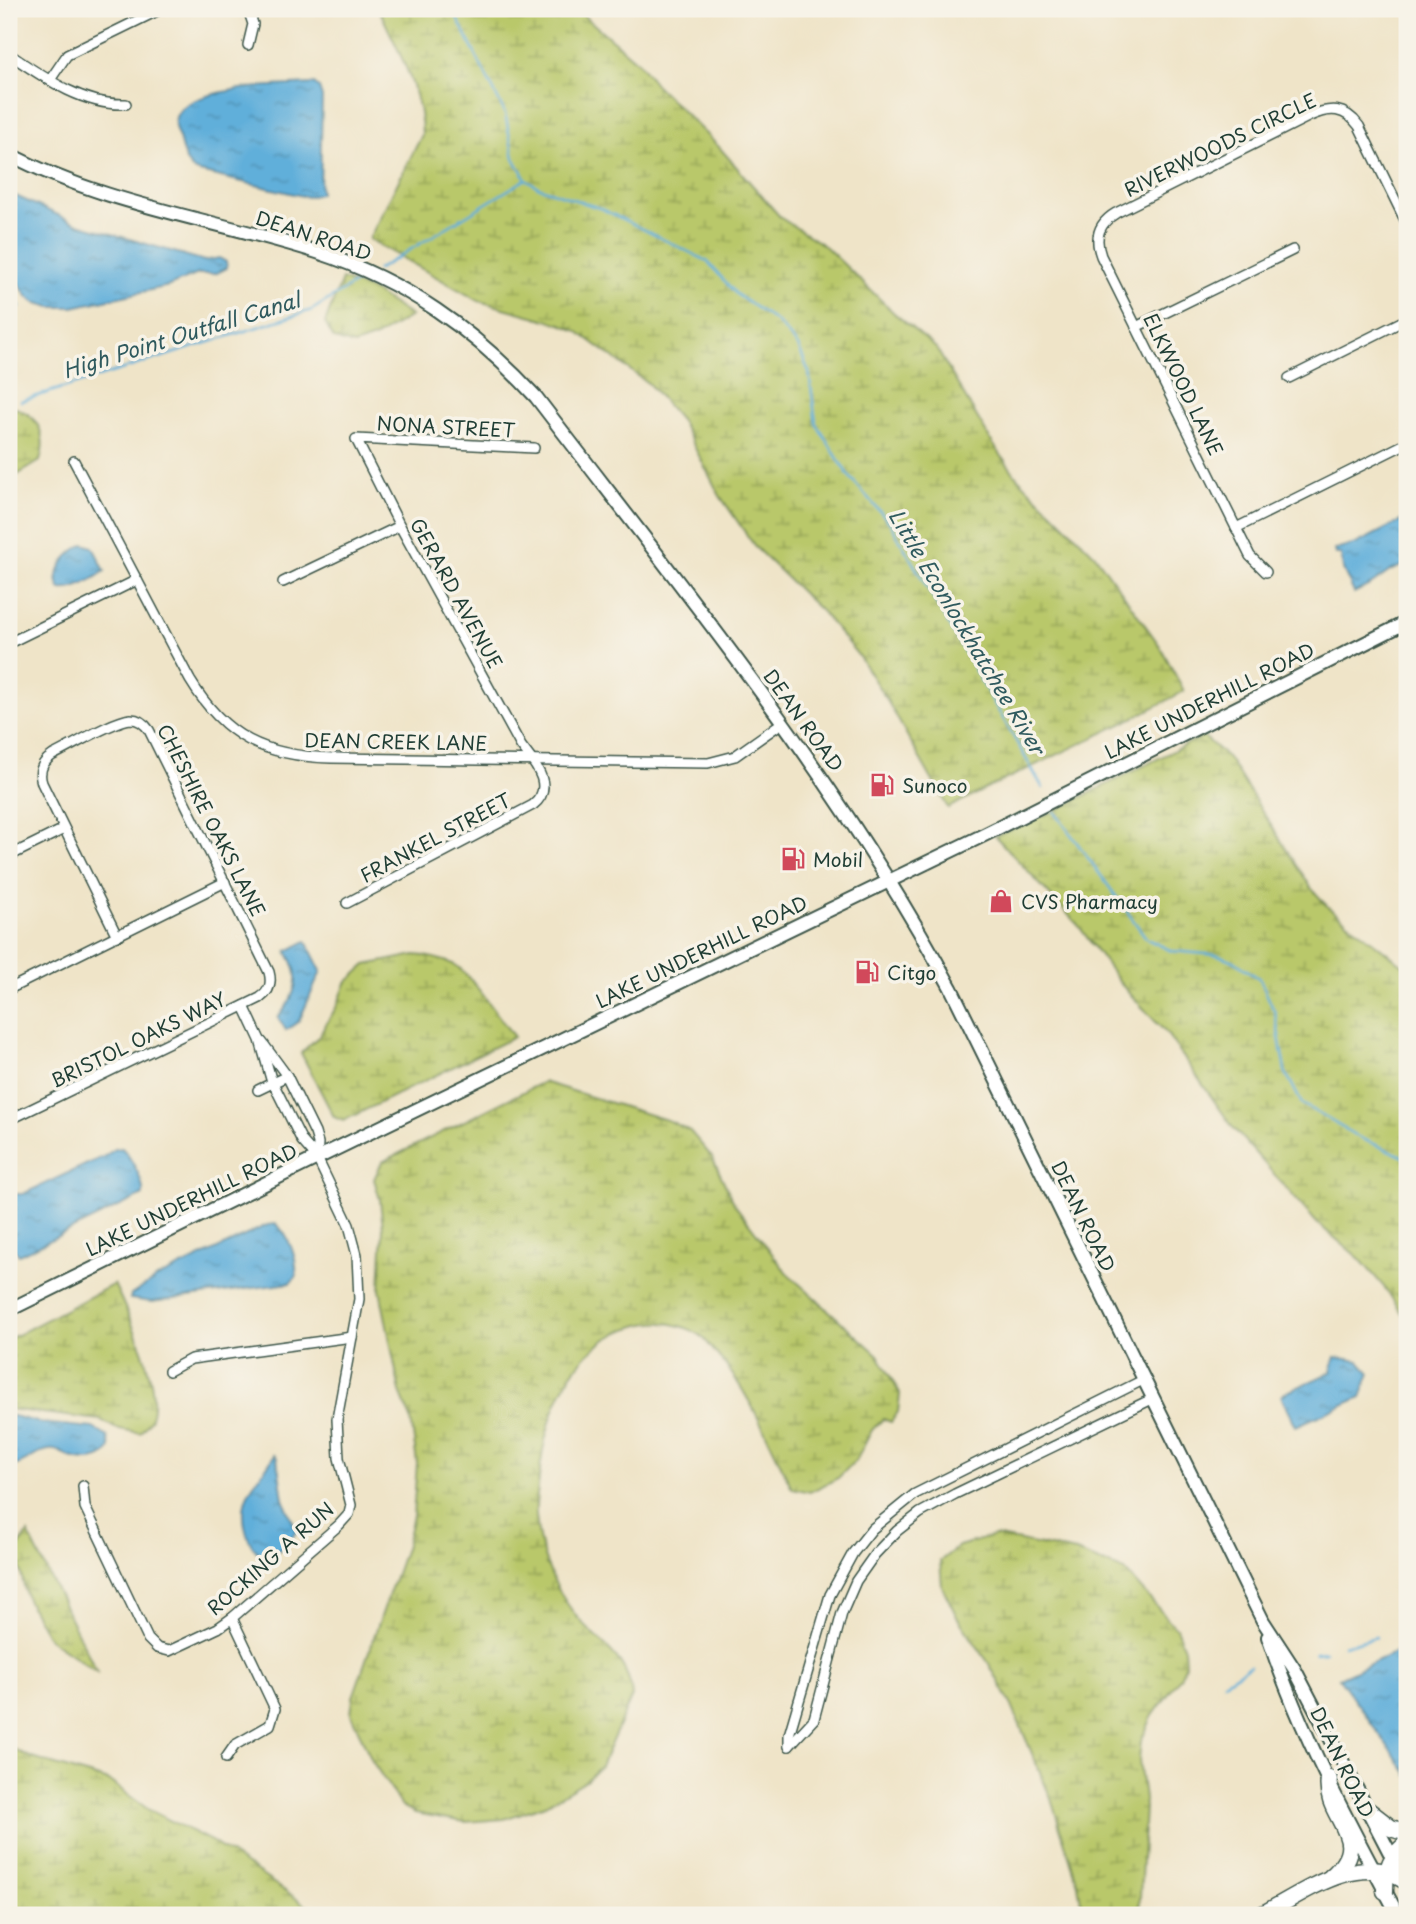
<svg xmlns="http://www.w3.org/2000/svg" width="1416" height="1924" viewBox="0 0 1416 1924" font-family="'Playpen Sans',sans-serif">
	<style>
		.wetland { fill: url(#wetland-marsh); stroke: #6c824f; stroke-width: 2 }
		.water { fill: url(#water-ripples); stroke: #407687; stroke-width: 2 }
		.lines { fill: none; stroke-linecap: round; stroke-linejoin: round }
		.stream { stroke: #60afda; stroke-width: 2.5 }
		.street-casing { stroke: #3e564a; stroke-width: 12 }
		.secondary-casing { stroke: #3e564a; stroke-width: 16 }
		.highway-casing { stroke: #3e564a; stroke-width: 19 }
		.street { stroke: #fff; stroke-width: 9 }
		.secondary { stroke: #fff; stroke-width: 12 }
		.highway { stroke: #fff; stroke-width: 16 }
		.labels { text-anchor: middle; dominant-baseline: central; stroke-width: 7; stroke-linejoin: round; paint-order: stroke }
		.street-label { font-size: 19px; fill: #1f3d34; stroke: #f7f3e8 }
		.poi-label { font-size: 19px; fill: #1f3d34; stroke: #f7f3e8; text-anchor: start }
		.water-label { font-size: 21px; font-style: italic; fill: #2f5a5e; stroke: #f7f3e8 }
	</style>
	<defs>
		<pattern id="wetland-marsh" width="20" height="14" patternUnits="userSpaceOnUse" patternTransform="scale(1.75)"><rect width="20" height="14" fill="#b9c86a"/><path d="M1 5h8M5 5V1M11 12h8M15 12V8" fill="none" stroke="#96a458"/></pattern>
		<pattern id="water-ripples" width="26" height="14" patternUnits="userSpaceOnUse" patternTransform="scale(1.75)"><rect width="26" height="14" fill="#60afda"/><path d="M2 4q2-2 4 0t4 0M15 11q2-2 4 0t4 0" fill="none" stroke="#4f90b2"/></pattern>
	</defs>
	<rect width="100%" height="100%" fill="#f7f3e8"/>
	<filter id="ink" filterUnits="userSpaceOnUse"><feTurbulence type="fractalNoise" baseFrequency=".0143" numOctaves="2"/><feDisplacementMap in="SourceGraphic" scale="14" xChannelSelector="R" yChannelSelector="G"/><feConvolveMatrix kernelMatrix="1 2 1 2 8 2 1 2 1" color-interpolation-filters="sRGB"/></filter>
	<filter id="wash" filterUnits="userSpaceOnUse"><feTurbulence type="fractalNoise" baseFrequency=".00686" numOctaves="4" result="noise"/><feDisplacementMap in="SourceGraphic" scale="28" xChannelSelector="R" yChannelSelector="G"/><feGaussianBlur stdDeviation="1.57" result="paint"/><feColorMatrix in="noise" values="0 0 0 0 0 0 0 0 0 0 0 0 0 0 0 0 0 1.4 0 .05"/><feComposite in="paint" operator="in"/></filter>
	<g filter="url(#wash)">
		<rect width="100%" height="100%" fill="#efe4c8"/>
		<g class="wetland">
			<path d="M 379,9 L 576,9 L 639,63 L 656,85 L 719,147 L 781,218 L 826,247 L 894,313 L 936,348 L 993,444 L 1017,477 L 1095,555 L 1160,646 L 1184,691 C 1108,734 1026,767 948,808 L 887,700 L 858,655 L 822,612 L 756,548 L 720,496 L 681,421 L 649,384 L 577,331 L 561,324 L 479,301 L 369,239 L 422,135 C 422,91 397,49 379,9 Z"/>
			<polygon points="342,279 373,291 411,316 374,338 354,345 334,339 325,323"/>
			<path d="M 9,406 C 37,413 48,433 40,461 L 9,480 Z"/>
			<polygon points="1203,736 1228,758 1312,889 1328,907 1407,968 1407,1320 1385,1288 1360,1259 1317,1223 1234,1129 1167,1034 1120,983 1078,925 995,836 1054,811"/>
			<path d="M 415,955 C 429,956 440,959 453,964 C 468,970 502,1022 514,1037 L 343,1121 L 334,1117 L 301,1053 L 319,1036 L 337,1006 L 346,983 L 366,965 Z"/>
			<path d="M 543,1082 L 670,1121 L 690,1131 L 712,1157 L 735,1205 L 787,1273 L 878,1355 L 900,1394 L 898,1412 L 891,1422 L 883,1419 L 872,1430 L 857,1459 L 838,1478 L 810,1492 L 792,1488 C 769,1441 749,1390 714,1351 C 710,1346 705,1339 700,1335 C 681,1323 661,1320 639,1325 C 570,1343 546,1413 539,1478 C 538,1490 535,1503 536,1515 C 538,1549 552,1584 573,1612 C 595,1642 629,1654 632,1696 L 601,1766 L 586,1780 L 545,1805 L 504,1819 L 465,1822 L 415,1813 L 402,1806 L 372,1761 L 351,1714 L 353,1697 L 405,1548 L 413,1516 L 417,1463 L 411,1419 L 400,1392 L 380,1290 L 383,1229 L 380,1200 L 374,1179 L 382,1162 Z"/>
			<path d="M 114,1284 C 128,1313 164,1389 150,1420 C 148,1424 143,1429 140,1433 L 115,1428 L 101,1420 L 9,1409 L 9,1339 Z"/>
			<polygon points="28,1533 97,1672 49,1639 27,1600 16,1551"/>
			<polygon points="994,1536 1076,1552 1125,1571 1176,1628 1184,1648 1185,1665 1180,1678 1152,1717 1141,1741 1139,1760 1145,1807 1139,1915 1083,1915 1078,1884 1050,1796 1012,1706 988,1662 957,1617 942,1586 940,1561 959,1546"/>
			<polygon points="9,1747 32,1758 109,1781 149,1810 211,1841 306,1905 325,1915 9,1915"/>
		</g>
		<g class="water">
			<path d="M 314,84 L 319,88 L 322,97 L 320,194 L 307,197 L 195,171 C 184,164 182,149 179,138 C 176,131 173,124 176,117 C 186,86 287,85 314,84 Z"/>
			<polygon points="9,193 78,224 198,259 204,261 219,258 226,262 227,268 215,274 198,274 169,286 73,307 51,307 34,302 27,296 9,268"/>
			<polygon points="1407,518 1407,564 1390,571 1372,584 1354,593 1343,569 1341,554 1336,554 1335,550 1356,544"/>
			<path d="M 84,544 L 93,547 L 105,571 C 93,580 74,591 60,589 C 51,571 68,553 84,544 Z"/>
			<path d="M 306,941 L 321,971 L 299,1021 L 286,1030 L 278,1017 C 290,1004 301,984 294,966 C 292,960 289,956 287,951 Z"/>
			<path d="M 122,1148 C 131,1158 145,1182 143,1195 L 19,1255 L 9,1242 L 9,1194 L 23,1194 L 107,1155 L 114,1149 Z"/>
			<path d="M 276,1224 C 289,1235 298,1260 296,1277 L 290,1283 L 152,1302 L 130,1299 L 131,1295 L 157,1278 L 267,1225 Z"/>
			<polygon points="1335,1357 1359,1361 1370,1373 1361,1397 1296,1426 1281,1395 1331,1372"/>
			<path d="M 9,1415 L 41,1423 L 93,1428 L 108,1437 L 110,1448 C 103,1462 85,1462 70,1457 C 65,1455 60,1451 55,1450 C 40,1447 28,1464 13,1466 L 9,1462 Z"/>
			<path d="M 274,1455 L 277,1458 L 283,1499 L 297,1531 L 283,1548 L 265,1557 C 244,1547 239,1511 249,1492 C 256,1479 268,1467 274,1455 Z"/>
			<polygon points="1407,1647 1407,1773 1339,1678"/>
		</g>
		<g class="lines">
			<g class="stream">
				<polyline points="457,9 457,18 505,113 514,158 526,179 538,187 602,209 707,261 736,294 778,323 798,346 809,372 816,423 848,475 890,523 1043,788"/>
				<polyline points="377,270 526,179"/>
				<polyline points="9,291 20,307"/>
				<polyline points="21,401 312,310 365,277"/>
				<polyline points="1054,811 1147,939 1172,951 1218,955 1234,961 1260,979 1275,1013 1285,1071 1302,1104 1360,1138 1407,1158"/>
				<polyline points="1343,1646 1376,1637"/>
				<polyline points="1315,1653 1325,1652"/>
				<polyline points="1224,1682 1250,1666"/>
			</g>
		</g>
	</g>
	<g filter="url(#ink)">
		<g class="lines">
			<g class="street-casing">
				<g id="street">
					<polyline points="248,9 253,24 248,45"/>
					<path d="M 9,54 C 43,77 83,106 126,104"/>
					<polyline points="50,80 67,55 161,9"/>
					<polyline points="1136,327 1293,250"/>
					<polyline points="1289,378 1407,319"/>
					<path d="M 74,461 L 190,680 C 225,738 265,756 331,758 L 708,763 L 735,756 L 783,722"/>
					<polyline points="1236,528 1407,443"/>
					<path d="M 1266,572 L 1250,556 L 1101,256 C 1094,237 1099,223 1116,213 L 1310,116 C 1330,107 1345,107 1359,126 L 1407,224"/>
					<polyline points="283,582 400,526"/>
					<polyline points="9,643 137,580"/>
					<polyline points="9,856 64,829"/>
					<path d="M 347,903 L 533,805 C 556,787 534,763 521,746 L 400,526 L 356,439 L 534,448"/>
					<polyline points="9,989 225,882"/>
					<polyline points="262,1042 287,1076 315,1133 318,1143 317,1158"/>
					<polyline points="258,1090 287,1076"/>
					<path d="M 9,1120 L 260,998 C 270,991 272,983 269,972 L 149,730 C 144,723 139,719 131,719 C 114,720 70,747 53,755 C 42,762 38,771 42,783 L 117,936"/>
					<polyline points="169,1371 191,1359 352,1337"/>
					<polyline points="83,1486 85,1507 148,1639 157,1648 169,1651 218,1628 232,1618 339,1525 349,1514 351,1505 339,1458 337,1419 359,1299 357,1255 349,1225 317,1158 302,1141 271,1079 260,1040 244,1006"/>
					<polyline points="789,1746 789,1735 830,1595 853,1553 872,1529 915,1494 1143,1380"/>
					<polyline points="789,1746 814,1719 842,1613 856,1581 875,1554 897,1531 920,1513 955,1494 1152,1399"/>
					<polyline points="226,1758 235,1745 270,1725 275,1709 232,1618"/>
				</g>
			</g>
			<g class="secondary-casing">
				<g id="secondary">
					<path d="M 9,154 C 105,205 214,219 317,252 C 406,281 473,329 536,397 C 682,588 836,775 951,988 L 1263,1621 L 1295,1670 L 1405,1882"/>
					<polyline points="9,1310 317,1158 986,834 1407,622"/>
					<path d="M 1268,1637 C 1300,1733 1350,1826 1398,1915"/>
				</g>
			</g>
			<g class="highway-casing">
				<g id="highway">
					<path d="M 1329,1779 C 1323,1819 1376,1838 1331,1877"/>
					<polyline points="1369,1811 1391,1828 1407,1833"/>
					<path d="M 1385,1891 C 1385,1871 1390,1855 1407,1844"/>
					<path d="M 1261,1915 C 1302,1894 1358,1850 1404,1880"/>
					<polyline points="1405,1915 1407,1914"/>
				</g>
			</g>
			<use href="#street" class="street"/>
			<use href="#secondary" class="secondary"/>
			<use href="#highway" class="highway"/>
		</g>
	</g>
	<defs>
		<g id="fuel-bare" transform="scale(1.89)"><path d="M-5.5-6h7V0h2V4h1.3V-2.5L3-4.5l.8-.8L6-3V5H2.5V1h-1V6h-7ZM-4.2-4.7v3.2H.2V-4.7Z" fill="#d1495b" stroke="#f7f3e8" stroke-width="2.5" paint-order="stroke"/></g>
		<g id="shop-bare" transform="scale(1.89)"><path d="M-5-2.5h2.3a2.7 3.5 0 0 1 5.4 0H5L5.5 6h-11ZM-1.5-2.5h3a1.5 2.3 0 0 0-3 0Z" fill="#d1495b" stroke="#f7f3e8" stroke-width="2.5" paint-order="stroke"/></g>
	</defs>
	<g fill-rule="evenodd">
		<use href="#fuel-bare" x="882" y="785"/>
		<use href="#fuel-bare" x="793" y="859"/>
		<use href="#shop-bare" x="1001" y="901"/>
		<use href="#fuel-bare" x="867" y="972"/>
	</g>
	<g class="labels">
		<g class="street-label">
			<text transform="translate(1220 144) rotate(-26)">RIVERWOODS CIRCLE</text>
			<text transform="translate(314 235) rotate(18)">DEAN ROAD</text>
			<text transform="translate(1184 384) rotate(64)">ELKWOOD LANE</text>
			<text transform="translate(446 426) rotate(3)">NONA STREET</text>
			<text transform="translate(457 593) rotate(61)">GERARD AVENUE</text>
			<text transform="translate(1209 700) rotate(-27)">LAKE UNDERHILL ROAD</text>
			<text transform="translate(804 720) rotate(54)">DEAN ROAD</text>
			<text transform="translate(396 741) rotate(1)">DEAN CREEK LANE</text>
			<text transform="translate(212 820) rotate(63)">CHESHIRE OAKS LANE</text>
			<text transform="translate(435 837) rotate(-28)">FRANKEL STREET</text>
			<text transform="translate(701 951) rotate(-26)">LAKE UNDERHILL ROAD</text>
			<text transform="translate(138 1039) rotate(-26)">BRISTOL OAKS WAY</text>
			<text transform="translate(191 1199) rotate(-26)">LAKE UNDERHILL ROAD</text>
			<text transform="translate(1084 1216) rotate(64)">DEAN ROAD</text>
			<text transform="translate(270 1558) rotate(-41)">ROCKING A RUN</text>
			<text transform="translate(1343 1762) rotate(64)">DEAN ROAD</text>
		</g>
		<g class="poi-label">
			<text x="902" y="785">Sunoco</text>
			<text x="813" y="859">Mobil</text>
			<text x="1021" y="901">CVS Pharmacy</text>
			<text x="887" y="972">Citgo</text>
		</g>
		<g class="water-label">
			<text transform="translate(181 334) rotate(-17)">High Point Outfall Canal</text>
			<text transform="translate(968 631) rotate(59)">Little Econlockhatchee River</text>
		</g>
	</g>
	<rect width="1416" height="1924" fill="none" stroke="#f7f3e8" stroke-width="35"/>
</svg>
